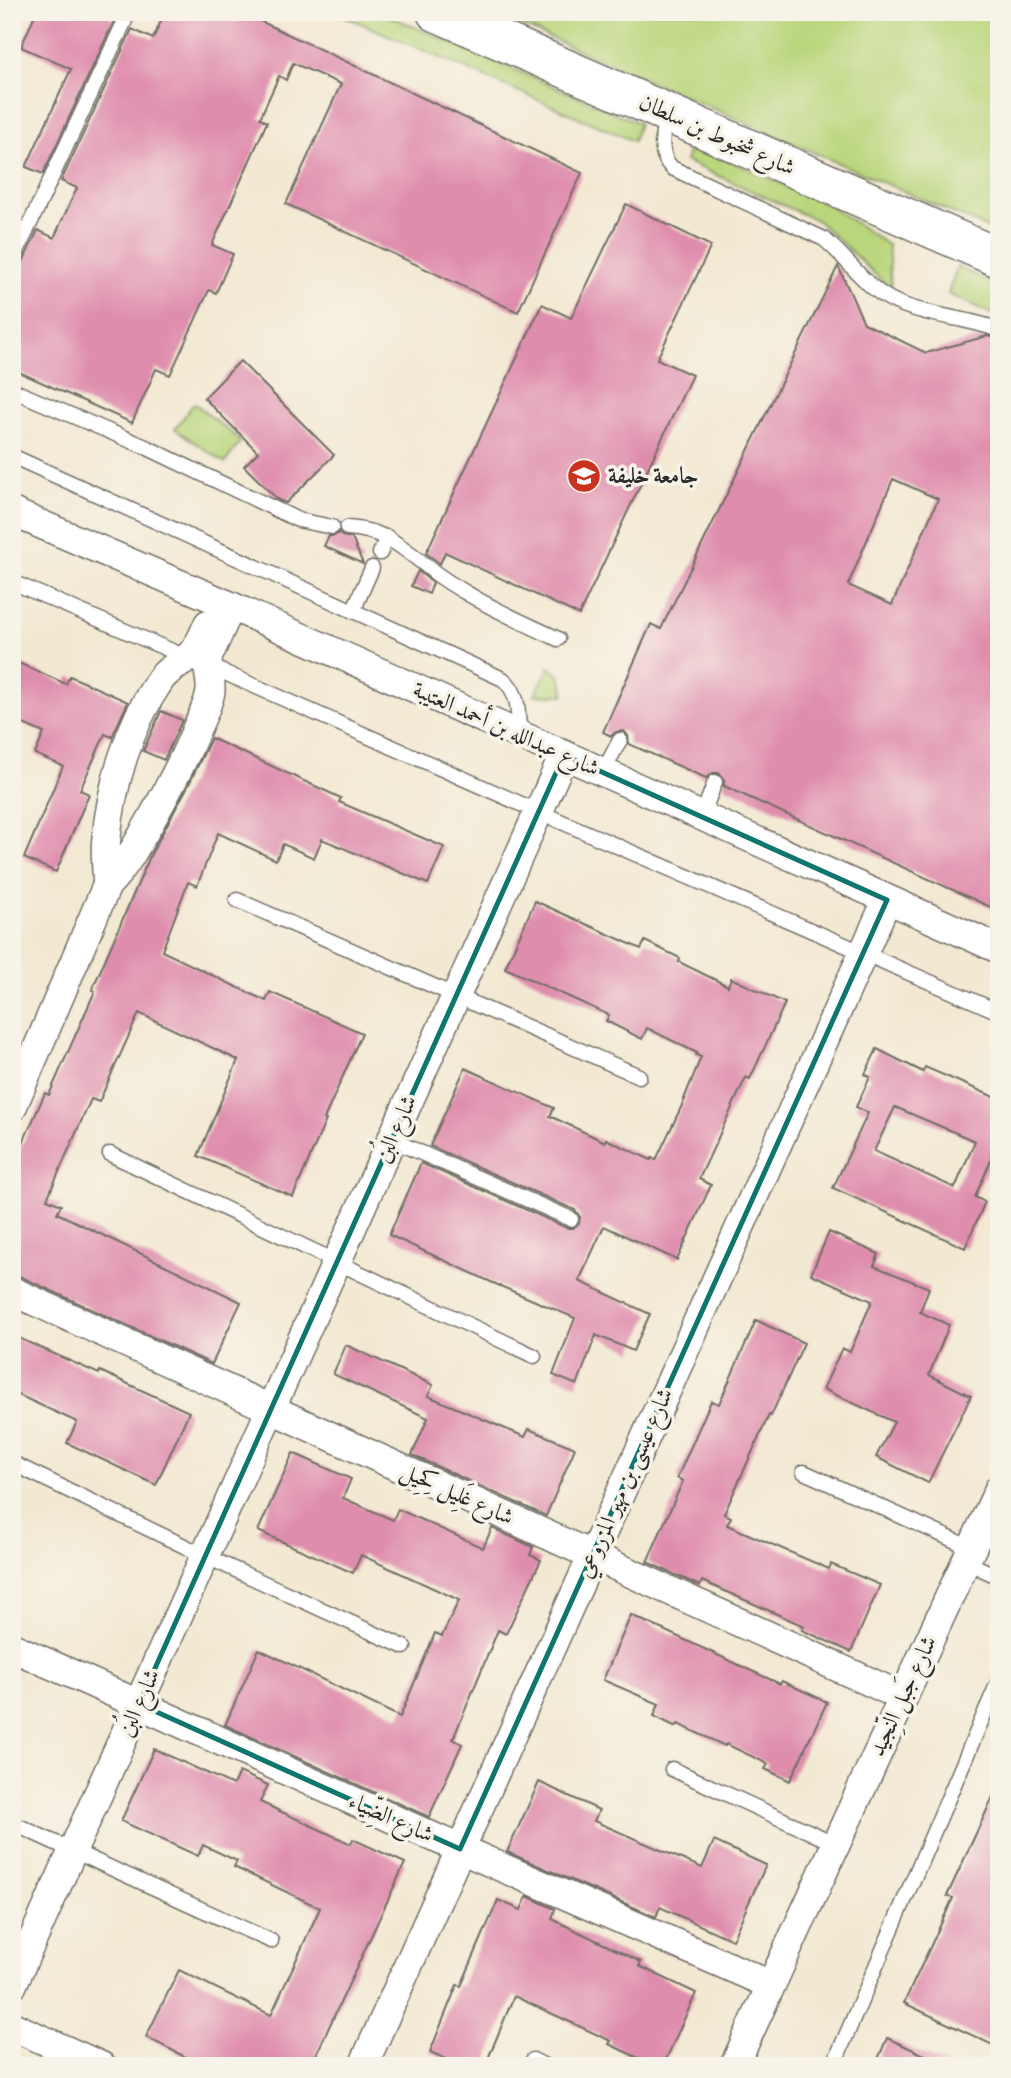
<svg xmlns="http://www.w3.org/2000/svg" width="1011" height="2078" viewBox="0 0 1011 2078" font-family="'Libre Bodoni',Amiri,serif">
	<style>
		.green { fill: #bad67c; stroke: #728054; stroke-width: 2 }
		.building { fill: #df8dad; fill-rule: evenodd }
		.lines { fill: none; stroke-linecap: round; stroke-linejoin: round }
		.lane-casing { stroke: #716e66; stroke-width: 17 }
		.street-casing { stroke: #716e66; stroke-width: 31 }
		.primary-casing { stroke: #716e66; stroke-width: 41 }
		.lane { stroke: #fff; stroke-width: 14 }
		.street { stroke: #fff; stroke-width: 28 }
		.primary { stroke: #fff; stroke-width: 38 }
		.marked { fill: none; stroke: #0f766e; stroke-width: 5; stroke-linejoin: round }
		.labels { text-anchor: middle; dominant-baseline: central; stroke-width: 7; stroke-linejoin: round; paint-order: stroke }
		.street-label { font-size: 23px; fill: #2b2b2b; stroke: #f7f3e8 }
		.poi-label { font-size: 23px; font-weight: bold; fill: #2b2b2b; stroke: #f7f3e8; text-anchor: start }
	</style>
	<rect width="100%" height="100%" fill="#f7f3e8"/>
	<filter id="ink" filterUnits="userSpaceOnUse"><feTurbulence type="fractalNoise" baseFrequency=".0143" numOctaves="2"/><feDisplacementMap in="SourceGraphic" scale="14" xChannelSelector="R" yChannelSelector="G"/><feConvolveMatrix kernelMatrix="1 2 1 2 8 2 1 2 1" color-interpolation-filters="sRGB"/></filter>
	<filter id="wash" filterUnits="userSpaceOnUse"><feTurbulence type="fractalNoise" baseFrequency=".00686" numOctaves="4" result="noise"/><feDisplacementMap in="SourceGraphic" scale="28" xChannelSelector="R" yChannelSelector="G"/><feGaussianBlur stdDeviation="1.57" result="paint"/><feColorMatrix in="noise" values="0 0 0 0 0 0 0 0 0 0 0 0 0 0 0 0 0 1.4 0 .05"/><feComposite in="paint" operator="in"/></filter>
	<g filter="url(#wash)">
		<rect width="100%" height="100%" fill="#f3e9d3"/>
		<g class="green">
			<polygon points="335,12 380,12 639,123 633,141"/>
			<polygon points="491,12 999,12 999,233"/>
			<polygon points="691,143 827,204 888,245 891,289 818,221 685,161"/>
			<polygon points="957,267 999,286 999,317 948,294"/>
			<polygon points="194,403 241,441 225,463 175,429"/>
			<path d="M 549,667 C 560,674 564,682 564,695 L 535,695 Z"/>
		</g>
		<g id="blocks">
			<g class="building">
				<polygon points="36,12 114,12 111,19 114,21 43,174 26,167 71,69 21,47"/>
				<polygon points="165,12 241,12 582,173 518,312 286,204 341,84 293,63 286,80 279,76 260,118 267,122 212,245 233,254 216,293 209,290 170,375 156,369 132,423 12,369 12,272 21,266 38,230 54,238 77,188 61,181 132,29 153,39"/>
				<polygon points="626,204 711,246 657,359 692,375 579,615 445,552 440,564 426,553 542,304 571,318"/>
				<path d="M 838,266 L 864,323 L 926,353 L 987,336 L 999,339 L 999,911 L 724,786 L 724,780 L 719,773 L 713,773 L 706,778 L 629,744 L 628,736 L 624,731 L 616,732 L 611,736 L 603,732 L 651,624 L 661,629 ZM 893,479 L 938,499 L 892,605 L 848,585 Z"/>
				<polygon points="240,361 334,455 286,503 278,500 244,466 258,452 204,398"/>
				<polygon points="339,533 342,536 352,538 363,564 324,546 329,536 334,536"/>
				<polygon points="418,571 433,583 429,594 411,586"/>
				<polygon points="12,660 66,684 70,676 128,702 112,737 105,734 80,790 89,794 56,872 24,858 63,766 35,754 44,733 12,719"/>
				<polygon points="161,711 182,720 164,760 143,751"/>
				<polygon points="211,738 341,798 339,802 444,847 428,884 322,839 314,858 283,844 276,860 218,833 197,886 188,882 162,951 266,1001 270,992 362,1033 324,1119 326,1120 293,1197 198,1156 238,1060 139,1013 99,1102 91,1099 47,1199 61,1205 57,1213 241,1302 212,1364 19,1276 12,1275 12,1167 45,1093 49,1095 95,991 92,990 150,856 189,784"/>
				<polygon points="535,901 641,949 645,941 680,958 679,962 728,986 731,978 785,1003 750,1079 746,1077 699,1179 711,1185 677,1260 604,1226 579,1281 650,1314 633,1351 596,1335 577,1385 553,1375 575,1318 491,1282 389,1235 421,1163 567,1228 573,1228 579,1223 580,1217 575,1210 430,1146 465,1068 554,1108 550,1116 605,1142 606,1139 651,1160 652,1158 656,1160 685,1099 684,1099 701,1057 696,1055 697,1053 647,1028 642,1039 606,1021 609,1015 505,968"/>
				<path d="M 877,1049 L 923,1072 L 925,1067 L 999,1099 L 999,1155 L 994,1153 L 975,1197 L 985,1202 L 965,1248 L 833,1188 L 868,1113 L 856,1107 L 870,1077 L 865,1074 ZM 895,1107 L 975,1141 L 955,1188 L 874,1151 Z"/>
				<polygon points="829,1232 879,1254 874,1266 929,1288 920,1312 949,1325 929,1375 971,1396 928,1483 876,1457 894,1422 823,1389 842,1348 850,1352 872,1301 811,1274"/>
				<polygon points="756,1320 804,1343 771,1416 769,1415 724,1514 731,1517 727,1525 829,1569 831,1564 880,1585 851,1652 802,1630 804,1626 702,1581 700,1586 647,1562 683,1481 677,1478 711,1401 719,1404"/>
				<polygon points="12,1335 99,1374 100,1371 189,1412 156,1485 67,1443 77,1422 12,1392"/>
				<polygon points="346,1345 433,1385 428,1396 525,1437 529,1429 575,1448 546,1516 412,1455 428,1418 333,1374"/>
				<polygon points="293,1453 351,1479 343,1498 393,1520 398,1509 483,1548 492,1528 533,1547 530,1555 541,1560 506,1634 498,1630 453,1739 462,1744 429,1817 225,1725 259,1649 400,1717 435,1633 442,1636 459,1600 361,1555 353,1573 258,1531"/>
				<polygon points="631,1615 780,1684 782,1681 827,1702 790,1781 765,1769 768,1764 726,1744 725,1746 678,1724 676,1727 654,1716 659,1704 603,1680"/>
				<polygon points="154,1749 233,1785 239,1772 268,1785 260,1802 351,1844 353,1839 405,1863 311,2066 203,2066 146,2037 179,1970 271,2015 320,1908 234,1867 237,1861 203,1845 198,1856 121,1821"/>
				<polygon points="539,1782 599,1810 594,1821 702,1868 714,1841 766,1865 732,1940 660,1907 656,1917 507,1852"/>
				<polygon points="999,1784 999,2048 904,2003 953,1898 947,1896"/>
				<polygon points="527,1896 555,1909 552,1919 641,1962 639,1966 696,1993 663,2066 655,2066 609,2044 611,2041 514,1996 485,2066 462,2066 430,2052 457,1985 461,1986 498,1900 521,1910"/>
				<polygon points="887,2038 949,2066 875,2066"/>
			</g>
		</g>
	</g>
	<g filter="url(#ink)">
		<use href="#blocks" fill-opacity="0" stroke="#716e66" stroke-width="2"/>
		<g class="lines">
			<g class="lane-casing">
				<g id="lane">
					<path d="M 666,114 C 663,131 657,154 672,168 L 824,239 C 850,260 866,290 898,303 C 930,317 966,317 999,330"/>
					<polyline points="12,262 129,12"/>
					<polyline points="12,390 148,448 298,520 332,527"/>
					<path d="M 12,456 L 503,679 C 520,693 518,714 519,734"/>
					<path d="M 347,528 C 384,530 401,546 429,568 C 441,578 456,587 470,595 C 498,612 529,625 558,639"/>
					<polyline points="380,553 387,537"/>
					<polyline points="12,582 188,658"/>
					<polyline points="353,611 372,568"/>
					<polyline points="207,665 539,812 999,1012"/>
					<polyline points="603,772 620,740"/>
					<polyline points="702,816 715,782"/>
					<polyline points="237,900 639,1076"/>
					<polyline points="392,1140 571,1219"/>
					<polyline points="110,1154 534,1356"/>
					<polyline points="12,1463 205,1556 404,1647"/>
					<polyline points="804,1472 971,1548"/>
					<polyline points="964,1561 999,1577"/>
					<polyline points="672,1769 836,1844"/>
					<polyline points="12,1823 271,1941"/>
					<polyline points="533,2060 545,2066"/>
					<polyline points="833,2066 999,1680"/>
				</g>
			</g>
			<g class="street-casing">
				<g id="street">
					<polyline points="12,512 231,606 999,949"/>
					<path d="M 107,885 C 107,871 105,856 106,842 C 111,786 128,727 160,680 C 166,671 176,666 185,660 C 197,650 202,638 208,624"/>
					<path d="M 12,1108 L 107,885 C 125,867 137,845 150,822 C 167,792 183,762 196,730 C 201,718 207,707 210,694 C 213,682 206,669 208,657 L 231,606"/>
					<polyline points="12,1291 903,1697"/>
					<polyline points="12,1647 460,1849 771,1985"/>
					<polyline points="12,1986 564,755"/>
					<polyline points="12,2026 101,2066"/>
					<polyline points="363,2066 887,900"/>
					<polyline points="734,2066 999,1489"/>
				</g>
			</g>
			<g class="primary-casing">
				<polyline id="primary" points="436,12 999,258"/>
			</g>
			<use href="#lane" class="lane"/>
			<use href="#street" class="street"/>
			<use href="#primary" class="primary"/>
		</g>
	</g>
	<path class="marked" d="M 564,755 L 887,900 L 460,1849 L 139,1704 Z"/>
	<defs>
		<g id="university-disc" transform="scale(1.75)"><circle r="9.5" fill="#c8321e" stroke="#f7f3e8"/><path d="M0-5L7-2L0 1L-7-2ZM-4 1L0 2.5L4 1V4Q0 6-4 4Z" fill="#fff"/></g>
	</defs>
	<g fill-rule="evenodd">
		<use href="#university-disc" x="584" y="476"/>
	</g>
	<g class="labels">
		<g class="street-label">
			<text transform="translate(717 135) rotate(24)">شارع شخبوط بن سلطان</text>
			<text transform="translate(506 729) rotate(24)">شارع عبدالله بن أحمد العتيبة</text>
			<text transform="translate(396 1129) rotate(-66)">شارع البُن</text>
			<text transform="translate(625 1483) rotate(-66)">شارع عيسى بن مهير المزروعي</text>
			<text transform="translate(457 1494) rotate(24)">شارع غَلِيل كِحِيل</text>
			<text transform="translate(903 1696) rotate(-65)">شارع جَبل النِّجيد</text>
			<text transform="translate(139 1703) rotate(-66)">شارع البُن</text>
			<text transform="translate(391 1818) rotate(24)">شارع الضِّياء</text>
		</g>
		<g class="poi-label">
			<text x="608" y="476">جامعة خليفة</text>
		</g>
	</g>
	<rect width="1011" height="2078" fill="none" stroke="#f7f3e8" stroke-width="42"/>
</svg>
